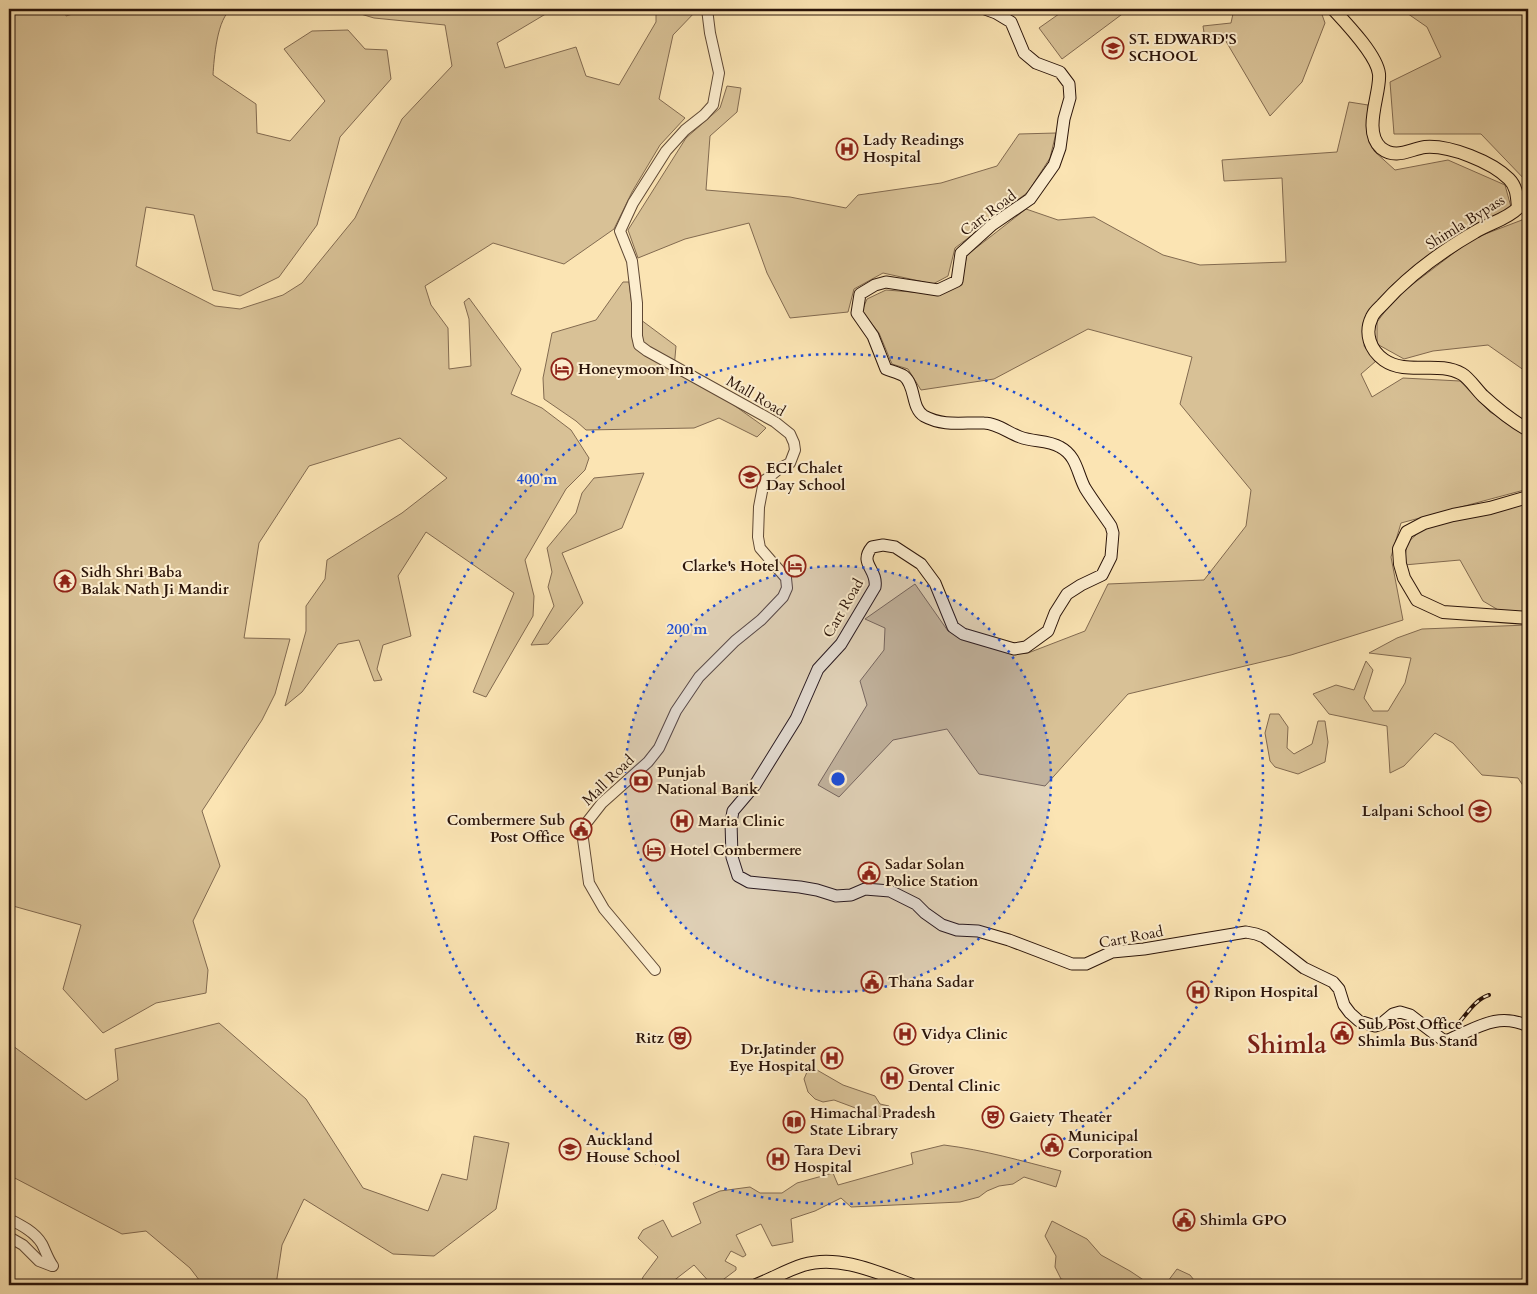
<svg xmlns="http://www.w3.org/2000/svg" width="1537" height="1294" viewBox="0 0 1537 1294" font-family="Cardo,serif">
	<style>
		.green { fill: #d8c196; stroke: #826a50 }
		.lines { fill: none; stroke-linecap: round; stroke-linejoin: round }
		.tertiary-casing { stroke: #5f4834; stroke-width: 12 }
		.secondary-casing { stroke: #2b1409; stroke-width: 13 }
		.primary-casing { stroke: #2b1409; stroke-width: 14 }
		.trunk-casing { stroke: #2b1409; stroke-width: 14 }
		.tertiary { stroke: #fcedce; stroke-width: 10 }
		.secondary { stroke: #fcedce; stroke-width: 11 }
		.primary { stroke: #fbe4b3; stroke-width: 12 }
		.trunk { stroke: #fbe4b3; stroke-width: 12 }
		.rail-casing { stroke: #2b1409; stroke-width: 4 }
		.rail { stroke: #fcedce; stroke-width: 2; stroke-dasharray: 5.5; stroke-linecap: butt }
		.ring { fill: none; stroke: #1d4ed8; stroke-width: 2.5; stroke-dasharray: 2.5 5 }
		.labels { text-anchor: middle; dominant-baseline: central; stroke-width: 4; stroke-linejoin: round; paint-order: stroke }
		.poi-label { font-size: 15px; font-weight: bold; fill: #2b1409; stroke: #fcedce; text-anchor: start }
		.street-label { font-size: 15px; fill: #2b1409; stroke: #fcedce }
		.town-label { font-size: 25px; font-weight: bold; fill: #7a1f14; stroke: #fcedce }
		.centre { fill: #1d4ed8; stroke: #fcedce; stroke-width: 2.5 }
		.ring-label { font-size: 15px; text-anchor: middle; font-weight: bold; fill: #1d4ed8; stroke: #fcedce; stroke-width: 4; stroke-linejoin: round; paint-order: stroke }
	</style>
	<rect width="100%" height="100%" fill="#fbe4b3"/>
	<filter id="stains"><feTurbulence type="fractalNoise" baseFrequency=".004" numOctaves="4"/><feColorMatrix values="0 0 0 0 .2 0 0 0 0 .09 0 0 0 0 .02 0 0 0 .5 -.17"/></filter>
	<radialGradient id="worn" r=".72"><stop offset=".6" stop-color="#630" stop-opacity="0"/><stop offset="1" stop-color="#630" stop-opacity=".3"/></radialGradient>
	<g class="green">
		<path d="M 9,9 L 65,9 L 66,16 L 89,9 L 232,9 C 217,17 214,59 213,75 L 256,104 L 257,133 L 290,141 L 325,101 L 284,49 L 312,31 L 348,30 L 365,49 L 387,50 L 391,79 L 340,137 L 317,225 L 279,277 L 240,296 L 213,290 L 194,215 L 146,207 L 136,266 L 215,306 L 240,309 L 283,295 L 302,283 L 355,218 L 402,119 L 452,66 L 445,25 L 374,18 L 344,9 L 554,9 L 497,43 L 505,68 L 576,47 L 586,76 L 619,85 L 656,22 L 656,9 L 698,9 L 673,35 L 659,99 L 685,118 L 660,145 L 632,192 L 614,229 L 564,264 L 493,243 L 425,286 L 431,305 L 448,328 L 449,369 L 471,366 L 469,319 L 464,302 L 469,298 L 521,369 L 511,394 L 542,408 L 571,430 L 589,458 L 585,470 L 566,489 L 525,560 L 534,596 L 533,616 L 486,697 L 473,692 L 514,593 L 426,532 L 398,576 L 411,636 L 383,645 L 377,669 L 382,680 L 374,681 L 359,640 L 338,644 L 302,692 L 285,706 L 306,631 L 306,606 L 325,579 L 327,560 L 402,513 L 447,478 L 400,438 L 309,466 L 259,543 L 244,638 L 290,639 L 275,694 L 262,720 L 202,811 L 220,866 L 193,921 L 208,970 L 206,993 L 156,1003 L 103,1033 L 63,989 L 81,925 L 13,906 L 9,919 Z"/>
		<polygon points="1066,9 1129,9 1062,59 1039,28"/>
		<polygon points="1234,9 1320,9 1325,23 1302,82 1270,116 1224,38 1205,39 1203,26 1231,23"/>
		<polygon points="1401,9 1528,9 1528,183 1481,134 1394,134 1390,82 1441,57 1427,27"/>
		<polygon points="727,86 741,88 737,112 710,136 706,190 790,197 846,208 858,195 941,183 997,166 1019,134 1056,133 1050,158 1028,192 955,248 948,276 933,284 883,273 854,289 848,312 790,318 767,273 749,223 685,239 638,258 628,230 686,138 720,108"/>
		<polygon points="1349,102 1368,105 1367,132 1374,151 1395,170 1448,160 1505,185 1511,207 1501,215 1460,233 1392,285 1368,318 1364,346 1376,361 1361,374 1372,397 1403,378 1460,381 1490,412 1528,434 1528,489 1401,523 1391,557 1403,620 1291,655 1128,694 1045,786 979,774 947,729 893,740 839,797 818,785 867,705 860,681 884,650 885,628 865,619 915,584 948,631 1011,653 1028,653 1085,631 1108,584 1204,580 1246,526 1251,490 1180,404 1192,357 1088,329 994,379 921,390 908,369 892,364 879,333 862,311 867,299 886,290 938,294 960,284 967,255 1026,209 1058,220 1094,217 1163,255 1200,265 1286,262 1282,178 1224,181 1222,160 1337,152"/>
		<polygon points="1528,205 1528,373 1488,345 1433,351 1404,359 1377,344 1377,322 1396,297 1472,239 1522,220"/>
		<polygon points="623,282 629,282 633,314 676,346 674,369 728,401 766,428 757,437 719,418 694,428 586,430 576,421 544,399 543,378 552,333 596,320"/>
		<polygon points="644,473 622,528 562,553 583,603 548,644 531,645 554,606 548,587 552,572 547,548 576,513 582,493 594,478"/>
		<polygon points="1528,501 1528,612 1500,611 1483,601 1460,560 1404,565 1407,543 1426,526"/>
		<polygon points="1528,625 1528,793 1518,778 1482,775 1453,743 1435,733 1404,766 1390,773 1387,726 1329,714 1313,694 1336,685 1354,690 1366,661 1373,670 1364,698 1373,711 1388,711 1405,683 1411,658 1369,653 1397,638 1422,629"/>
		<polygon points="1270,714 1279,714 1288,727 1287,748 1294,754 1312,744 1318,721 1325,721 1328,742 1325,762 1298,774 1275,767 1270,761 1265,733"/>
		<polygon points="219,1023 306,1099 363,1188 428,1211 442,1174 467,1180 474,1136 509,1143 496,1209 434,1256 393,1254 304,1199 282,1245 276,1285 203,1285 190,1268 146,1231 122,1234 9,1175 9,1043 86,1100 118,1080 115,1049"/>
		<polygon points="817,1070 843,1085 875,1096 880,1104 889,1106 893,1118 877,1116 834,1100 823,1102 815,1099 808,1092 804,1079 807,1072"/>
		<path d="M 944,1145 C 984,1150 1022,1161 1061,1171 L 1056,1187 L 1024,1177 L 1013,1184 L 999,1186 L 987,1191 L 979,1197 L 960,1202 L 851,1207 L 841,1198 L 815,1211 L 791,1219 L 793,1242 L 772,1246 L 761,1224 L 736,1235 L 746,1255 L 743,1257 L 731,1251 L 725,1261 L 736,1267 L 736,1270 L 716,1285 L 712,1285 L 694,1265 L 672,1282 L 664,1282 L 663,1285 L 640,1285 L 643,1277 L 658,1257 L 638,1238 L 643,1230 L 663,1220 L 672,1237 L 701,1223 L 693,1203 L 720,1191 L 750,1187 L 760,1193 L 782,1193 L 797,1183 L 833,1173 L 838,1185 L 913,1164 L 911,1153 Z"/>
		<polygon points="1052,1221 1087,1239 1101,1255 1130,1271 1151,1285 1072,1285 1072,1281 1061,1279 1055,1267 1056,1256 1045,1236"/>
		<polygon points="1177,1269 1190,1275 1198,1285 1165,1285"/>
	</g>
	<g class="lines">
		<g class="tertiary-casing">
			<g id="tertiary">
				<polyline points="655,970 604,909 589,883 583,839 584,826 602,803 648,762 659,748 676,711 699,677 735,641 761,620 783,597 787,588 786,578 760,548 758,537 759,507 764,481 780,468 790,463 795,450 794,443 790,434 775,422 647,351 639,345 637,336 637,303 632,261 620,231 633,203 666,151 685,130 704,115 713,105 719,73 710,33 707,9"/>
				<path d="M 9,1219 C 21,1225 35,1232 42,1244 C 46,1252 48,1259 53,1266"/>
				<polyline points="9,1237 23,1245 39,1261 52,1266"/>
			</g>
		</g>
		<g class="secondary-casing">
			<path id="secondary" d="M 985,9 L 996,13 L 1011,22 L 1024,53 L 1036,63 L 1060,72 L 1069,84 L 1070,98 L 1064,119 L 1060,148 L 1054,165 L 1030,199 L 992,225 L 961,253 L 957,281 L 938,290 L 886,282 L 875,285 L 860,294 L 857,313 L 873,336 L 886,369 C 891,371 899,373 904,376 C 916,386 911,408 924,416 C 944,427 964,422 984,423 C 996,423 1009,433 1020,437 C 1033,442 1048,440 1060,447 C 1077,456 1077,473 1085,488 C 1093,501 1103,514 1111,526 L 1113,533 L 1111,557 L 1102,575 L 1081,585 L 1067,594 L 1055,613 L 1048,631 L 1026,647 L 1014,649 L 963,634 L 953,627 L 935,583 L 921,564 L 895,547 L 883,545 L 872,547 C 858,564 878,569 875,587 L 841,644 L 818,669 L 796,719 L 755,785 L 733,811 L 731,822 L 732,857 L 738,876 L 749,882 L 800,887 L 817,890 L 836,896 L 851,895 L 865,889 L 890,891 L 916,904 L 925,913 L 942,925 L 957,930 L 978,931 L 1009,940 L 1072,964 L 1086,964 L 1112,952 L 1144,949 L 1246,932 L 1256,934 L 1264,937 L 1304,968 L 1333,982 L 1339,989 L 1344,1005 L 1350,1013 L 1359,1021 L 1375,1026 L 1381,1024 L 1393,1014 L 1400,1012 L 1410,1015 L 1443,1040 L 1448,1040 C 1477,1028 1497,1012 1528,1026"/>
		</g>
		<g class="primary-casing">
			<path id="primary" d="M 756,1285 C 772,1279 787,1270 803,1265 C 839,1254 879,1273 912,1285"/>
		</g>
		<g class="trunk-casing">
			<g id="trunk">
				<path d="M 1333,9 C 1346,23 1377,55 1379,74 C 1381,93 1362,131 1381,148 C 1396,160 1410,149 1425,147 C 1450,145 1492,162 1509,179 C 1517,187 1517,197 1518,208 C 1506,220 1489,223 1475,232 C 1442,251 1408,276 1382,305 C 1379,308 1374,312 1372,317 C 1364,333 1370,350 1384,360 C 1407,376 1438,360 1462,374 C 1469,378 1476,389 1483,396 C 1497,409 1511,420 1528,430"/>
				<polyline points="1528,497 1490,508 1453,515 1424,523 1407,532 1399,549 1400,564 1404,578 1417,600 1443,612 1528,618"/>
			</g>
		</g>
		<use href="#tertiary" class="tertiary"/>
		<use href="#secondary" class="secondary"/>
		<use href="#primary" class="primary"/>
		<use href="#trunk" class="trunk"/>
		<g class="rail-casing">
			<path id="rail" d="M 1453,1029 C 1465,1018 1473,1000 1489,995"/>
		</g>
		<use href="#rail" class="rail"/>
	</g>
	<circle cx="838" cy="779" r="213" fill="#1d4ed8" fill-opacity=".12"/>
	<g class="ring">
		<circle cx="838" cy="779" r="213"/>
		<circle cx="838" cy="779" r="425"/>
	</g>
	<defs>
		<g id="school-ring" transform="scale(1.125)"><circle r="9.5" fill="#fcedce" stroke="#8f2418" stroke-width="1.5"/><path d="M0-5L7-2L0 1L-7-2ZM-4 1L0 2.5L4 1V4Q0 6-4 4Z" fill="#8f2418"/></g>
		<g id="hospital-ring" transform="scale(1.125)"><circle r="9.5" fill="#fcedce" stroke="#8f2418" stroke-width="1.5"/><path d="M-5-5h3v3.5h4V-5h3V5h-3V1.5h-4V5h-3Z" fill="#8f2418"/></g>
		<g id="hotel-ring" transform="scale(1.125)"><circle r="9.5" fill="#fcedce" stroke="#8f2418" stroke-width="1.5"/><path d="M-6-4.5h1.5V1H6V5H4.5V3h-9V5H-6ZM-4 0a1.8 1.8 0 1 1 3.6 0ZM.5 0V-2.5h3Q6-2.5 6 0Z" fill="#8f2418"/></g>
		<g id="temple-ring" transform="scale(1.125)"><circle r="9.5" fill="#fcedce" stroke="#8f2418" stroke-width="1.5"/><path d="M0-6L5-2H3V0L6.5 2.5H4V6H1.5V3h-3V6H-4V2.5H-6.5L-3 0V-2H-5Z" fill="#8f2418"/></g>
		<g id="bank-ring" transform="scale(1.125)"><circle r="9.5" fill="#fcedce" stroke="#8f2418" stroke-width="1.5"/><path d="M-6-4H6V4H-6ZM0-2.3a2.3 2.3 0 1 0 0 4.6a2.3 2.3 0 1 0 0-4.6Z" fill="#8f2418"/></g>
		<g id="civic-ring" transform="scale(1.125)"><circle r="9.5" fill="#fcedce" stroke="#8f2418" stroke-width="1.5"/><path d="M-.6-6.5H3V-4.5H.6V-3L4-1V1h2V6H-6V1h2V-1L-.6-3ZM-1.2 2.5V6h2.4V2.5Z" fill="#8f2418"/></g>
		<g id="theatre-ring" transform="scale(1.125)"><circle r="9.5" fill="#fcedce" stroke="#8f2418" stroke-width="1.5"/><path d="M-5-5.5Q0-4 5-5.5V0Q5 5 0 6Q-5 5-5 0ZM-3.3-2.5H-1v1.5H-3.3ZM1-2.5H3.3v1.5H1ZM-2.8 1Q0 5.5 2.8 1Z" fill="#8f2418"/></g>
		<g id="library-ring" transform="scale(1.125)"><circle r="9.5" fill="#fcedce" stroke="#8f2418" stroke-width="1.5"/><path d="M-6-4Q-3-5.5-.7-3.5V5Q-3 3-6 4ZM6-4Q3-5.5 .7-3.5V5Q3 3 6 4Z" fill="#8f2418"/></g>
	</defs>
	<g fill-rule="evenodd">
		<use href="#school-ring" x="1113" y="48"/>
		<use href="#hospital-ring" x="847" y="149"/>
		<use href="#hotel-ring" x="562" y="369"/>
		<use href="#school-ring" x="750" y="477"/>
		<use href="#hotel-ring" x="795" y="566"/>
		<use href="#temple-ring" x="65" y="581"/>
		<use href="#bank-ring" x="641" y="781"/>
		<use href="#school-ring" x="1480" y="811"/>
		<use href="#hospital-ring" x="682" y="821"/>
		<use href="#civic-ring" x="581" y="829"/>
		<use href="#hotel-ring" x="654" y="850"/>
		<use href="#civic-ring" x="869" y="873"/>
		<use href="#civic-ring" x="872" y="982"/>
		<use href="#hospital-ring" x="1198" y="992"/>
		<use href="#civic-ring" x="1342" y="1033"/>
		<use href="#hospital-ring" x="905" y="1034"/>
		<use href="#theatre-ring" x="680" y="1038"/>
		<use href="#hospital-ring" x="832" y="1058"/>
		<use href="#hospital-ring" x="892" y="1078"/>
		<use href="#theatre-ring" x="993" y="1117"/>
		<use href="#library-ring" x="794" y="1122"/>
		<use href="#civic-ring" x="1052" y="1145"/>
		<use href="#school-ring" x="570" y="1149"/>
		<use href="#hospital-ring" x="778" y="1159"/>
		<use href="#civic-ring" x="1184" y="1220"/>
	</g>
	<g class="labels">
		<g class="poi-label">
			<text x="1129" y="39">ST. EDWARD'S<tspan x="1129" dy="17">SCHOOL</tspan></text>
			<text x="863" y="140">Lady Readings<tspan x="863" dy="17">Hospital</tspan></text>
			<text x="578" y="369">Honeymoon Inn</text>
			<text x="766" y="468">ECI Chalet<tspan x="766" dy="17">Day School</tspan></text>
			<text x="779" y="566" text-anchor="end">Clarke's Hotel</text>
			<text x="81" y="572">Sidh Shri Baba<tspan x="81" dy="17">Balak Nath Ji Mandir</tspan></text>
			<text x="657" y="772">Punjab<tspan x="657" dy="17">National Bank</tspan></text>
			<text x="1464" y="811" text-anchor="end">Lalpani School</text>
			<text x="565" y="820" text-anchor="end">Combermere Sub<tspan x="565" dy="17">Post Office</tspan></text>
			<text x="698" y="821">Maria Clinic</text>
			<text x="670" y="850">Hotel Combermere</text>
			<text x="885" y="864">Sadar Solan<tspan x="885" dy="17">Police Station</tspan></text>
			<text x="888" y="982">Thana Sadar</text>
			<text x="1214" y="992">Ripon Hospital</text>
			<text x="1358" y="1024">Sub Post Office<tspan x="1358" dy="17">Shimla Bus Stand</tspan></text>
			<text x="921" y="1034">Vidya Clinic</text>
			<text x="664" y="1038" text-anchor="end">Ritz</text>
			<text x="816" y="1049" text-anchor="end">Dr.Jatinder<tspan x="816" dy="17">Eye Hospital</tspan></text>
			<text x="908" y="1069">Grover<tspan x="908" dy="17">Dental Clinic</tspan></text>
			<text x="810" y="1113">Himachal Pradesh<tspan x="810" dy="17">State Library</tspan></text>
			<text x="1009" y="1117">Gaiety Theater</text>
			<text x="1068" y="1136">Municipal<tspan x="1068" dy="17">Corporation</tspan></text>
			<text x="586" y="1140">Auckland<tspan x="586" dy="17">House School</tspan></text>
			<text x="794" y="1150">Tara Devi<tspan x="794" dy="17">Hospital</tspan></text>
			<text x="1200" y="1220">Shimla GPO</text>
		</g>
		<g class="street-label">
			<text transform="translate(988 213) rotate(-37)">Cart Road</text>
			<text transform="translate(1465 222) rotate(-32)">Shimla Bypass</text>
			<text transform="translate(756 396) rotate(30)">Mall Road</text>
			<text transform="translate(843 608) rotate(-60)">Cart Road</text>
			<text transform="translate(608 780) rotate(-44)">Mall Road</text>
			<text transform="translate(1131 937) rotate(-11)">Cart Road</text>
		</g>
		<g class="town-label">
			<text x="1287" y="1045">Shimla</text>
		</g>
	</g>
	<circle cx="838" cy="779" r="8" class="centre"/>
	<g class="ring-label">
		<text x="537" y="484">400 m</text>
		<text x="687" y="634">200 m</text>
	</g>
	<rect width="1537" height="1294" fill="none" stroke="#fbe4b3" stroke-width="30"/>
	<rect x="10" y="10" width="1517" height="1274" fill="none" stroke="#2b1409" stroke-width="2.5"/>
	<rect x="15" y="15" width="1507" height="1264" fill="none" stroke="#2b1409"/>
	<rect width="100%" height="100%" filter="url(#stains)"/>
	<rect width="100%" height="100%" fill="url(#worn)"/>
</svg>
